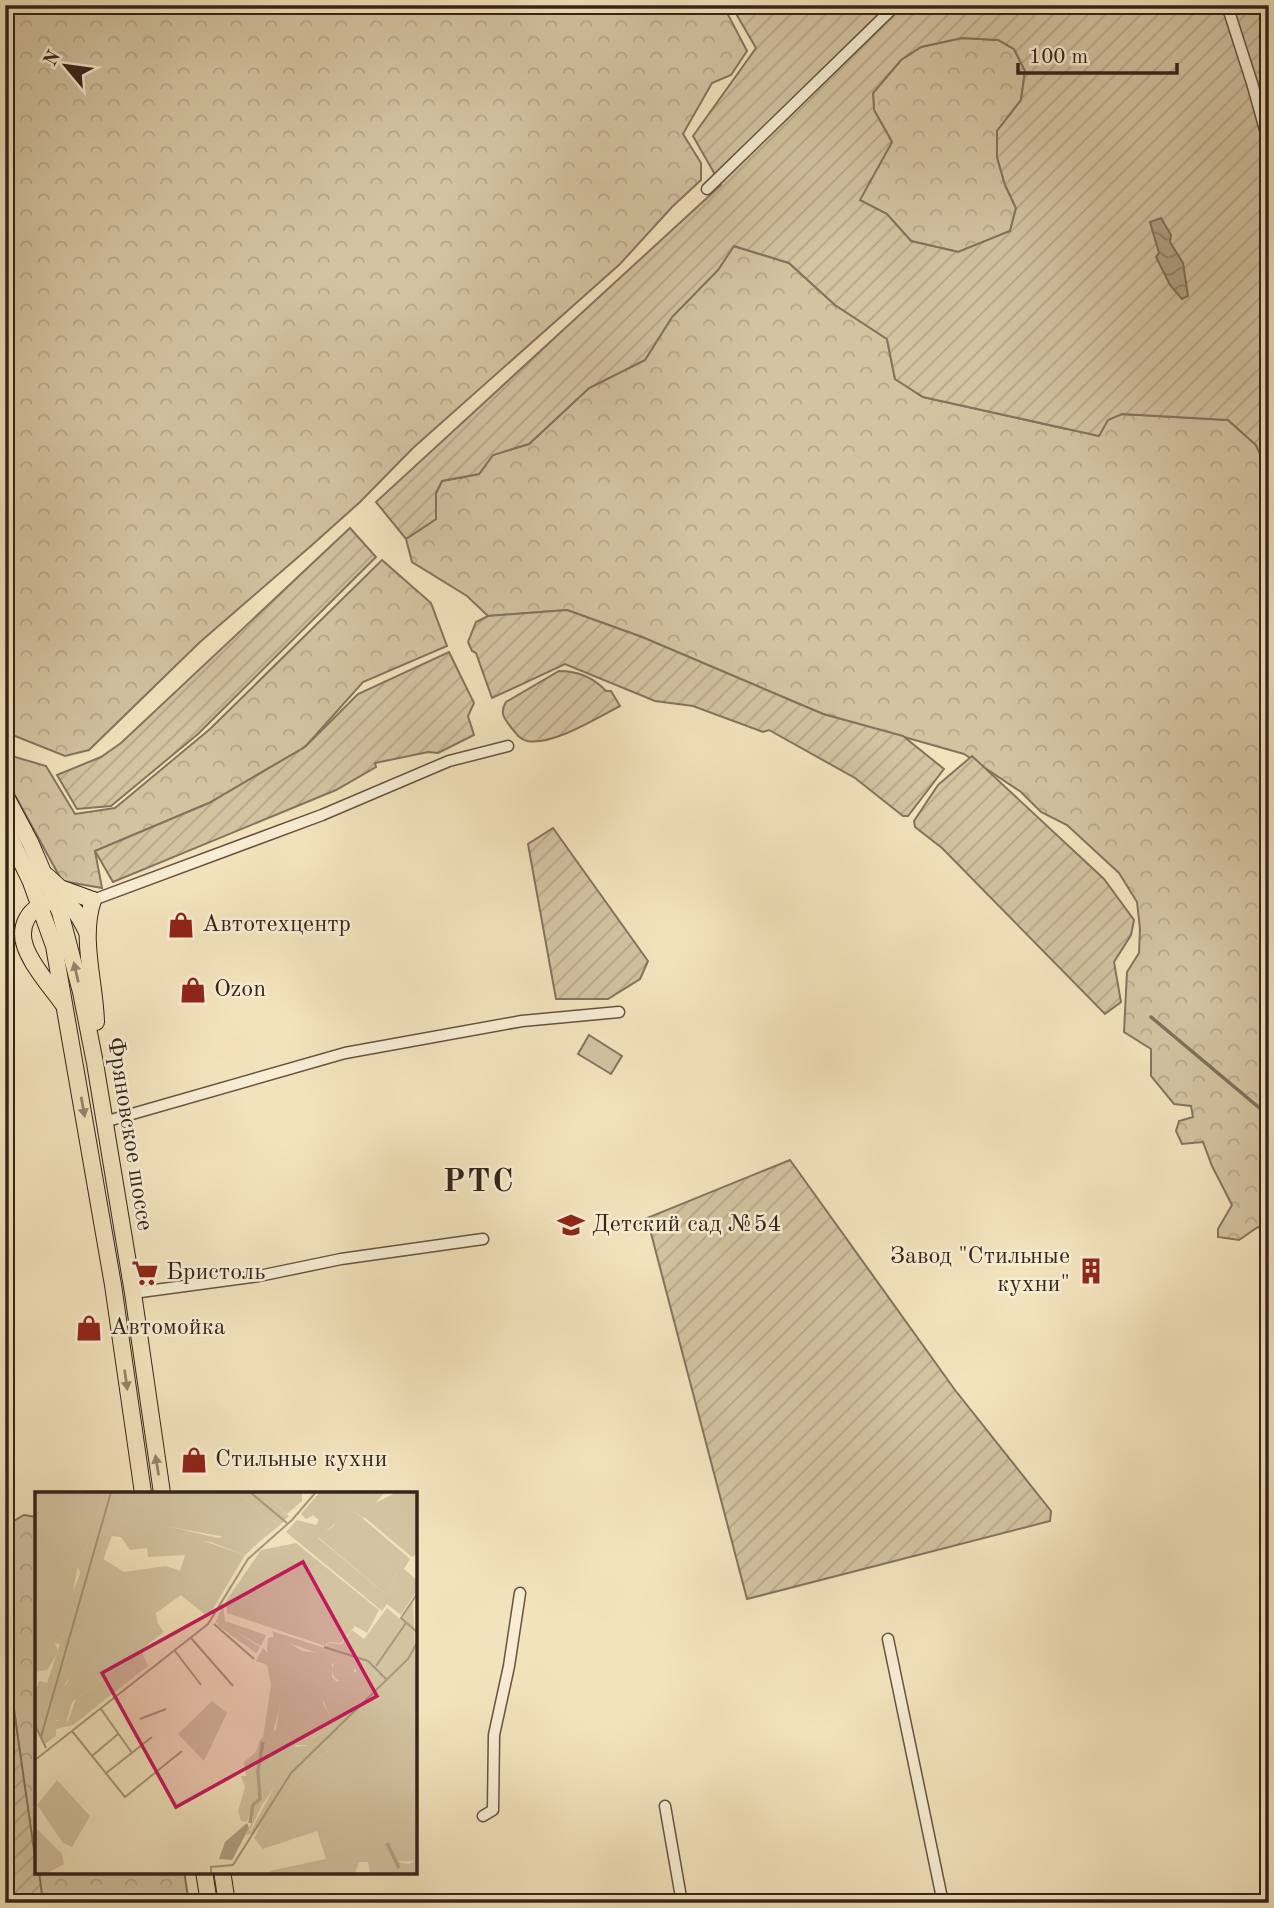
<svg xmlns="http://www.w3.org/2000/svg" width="1274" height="1908" viewBox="0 0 1274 1908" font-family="'Old Standard TT',serif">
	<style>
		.forest { fill: url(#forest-crowns); stroke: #84745e; stroke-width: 2 }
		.park { fill: #d3c3a1; stroke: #84745e; stroke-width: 2 }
		.garden { fill: url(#garden-furrows); stroke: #84745e; stroke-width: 2; fill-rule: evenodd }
		.water { fill: url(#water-waves); stroke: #80705b; stroke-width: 2 }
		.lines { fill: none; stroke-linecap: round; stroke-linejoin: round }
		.stream { stroke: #80705b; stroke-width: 3.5 }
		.minor-casing { stroke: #645443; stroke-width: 13 }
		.primary-casing { stroke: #34241b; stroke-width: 18 }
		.minor { stroke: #f7edd3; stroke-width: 10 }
		.primary { stroke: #f3e3bc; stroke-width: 16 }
		.oneway { fill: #94846c }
		.labels { text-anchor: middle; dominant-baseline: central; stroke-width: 5; stroke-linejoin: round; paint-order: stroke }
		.poi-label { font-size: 24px; fill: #34241b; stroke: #f7edd3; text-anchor: start }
		.street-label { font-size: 24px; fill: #34241b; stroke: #f7edd3 }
		.district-label { font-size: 32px; font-weight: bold; letter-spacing: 2px; fill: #34241b; stroke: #f7edd3 }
		.inset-river { fill: none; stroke: #b2a285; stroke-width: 3.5 }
		.inset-road { fill: none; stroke: #a7977c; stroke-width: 2 }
		.view { fill: #c2185b; fill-opacity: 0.15; stroke: #c2185b; stroke-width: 3.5 }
		.inset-edge { fill: none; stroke: #34241b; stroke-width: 3.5 }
	</style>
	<defs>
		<pattern id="forest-crowns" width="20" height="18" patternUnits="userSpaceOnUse" patternTransform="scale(1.75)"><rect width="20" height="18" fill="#d3c3a1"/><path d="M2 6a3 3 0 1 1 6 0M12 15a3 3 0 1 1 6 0" fill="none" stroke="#b6a78a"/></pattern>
		<pattern id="garden-furrows" width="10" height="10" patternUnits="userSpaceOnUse" patternTransform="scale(1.75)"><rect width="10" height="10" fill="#d3c3a1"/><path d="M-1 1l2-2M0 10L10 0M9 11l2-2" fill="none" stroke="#b6a78a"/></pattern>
		<pattern id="water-waves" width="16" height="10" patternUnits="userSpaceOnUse" patternTransform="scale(1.75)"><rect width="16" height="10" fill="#b2a285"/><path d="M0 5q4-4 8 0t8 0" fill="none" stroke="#92846c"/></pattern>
	</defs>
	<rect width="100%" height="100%" fill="#f3e3bc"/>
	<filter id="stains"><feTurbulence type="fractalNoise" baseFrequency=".00286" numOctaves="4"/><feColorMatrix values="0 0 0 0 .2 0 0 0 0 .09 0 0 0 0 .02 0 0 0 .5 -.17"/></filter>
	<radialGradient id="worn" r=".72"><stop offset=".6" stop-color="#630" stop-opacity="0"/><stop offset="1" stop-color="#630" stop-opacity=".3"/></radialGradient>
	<g class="forest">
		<polygon points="5,5 723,5 747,51 731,75 712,83 683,134 701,163 701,180 672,207 620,264 413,448 360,502 312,545 200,642 89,750 65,756 5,732"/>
		<polygon points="962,38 998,40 1014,49 1025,71 1021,100 997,131 997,157 1005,185 1016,208 1010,231 959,252 911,241 887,214 859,200 892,142 874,110 873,93 901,60 921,47"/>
		<polygon points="733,246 789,263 835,305 887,339 895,379 923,397 1066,429 1122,414 1228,420 1256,445 1269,473 1269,1233 1258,1227 1239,1240 1218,1237 1218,1229 1232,1205 1212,1166 1203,1142 1182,1144 1176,1131 1179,1121 1193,1117 1191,1106 1174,1104 1151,1076 1151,1049 1124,1032 1127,972 1139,953 1140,929 1137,902 1119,873 1067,825 1041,812 1021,792 964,754 823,714 642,637 567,610 488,616 467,596 412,562 406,539 436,519 436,493 442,481 479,474 493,455 529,444 589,388 645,360 672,317 718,270"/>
		<polygon points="382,560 431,603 447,646 363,682 305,747 209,803 95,851 102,888 62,881 5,777 5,754 46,766 75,814 115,808 210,729"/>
		<polygon points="24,1515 37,1517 37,1871 184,1871 189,1903 40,1903 5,1643 5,1526"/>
	</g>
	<polygon class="park" points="589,1035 622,1056 611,1074 578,1054"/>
	<g class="garden">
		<path d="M 731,5 L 1269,5 L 1269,473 L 1256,445 L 1228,420 L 1122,414 L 1108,420 L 1099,436 L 923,397 L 895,379 L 887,339 L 835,305 L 789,263 L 734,246 L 718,270 L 672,317 L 645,360 L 589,388 L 529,444 L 493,455 L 479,474 L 442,481 L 436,493 L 436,519 L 406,539 L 376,502 L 721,185 L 693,136 L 756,48 ZM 962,38 L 998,40 L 1014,49 L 1025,71 L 1021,100 L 997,131 L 997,157 L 1005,185 L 1016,208 L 1010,231 L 958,252 L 911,241 L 887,214 L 860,200 L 892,142 L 874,110 L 873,93 L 901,60 L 921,47 Z"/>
		<polygon points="350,528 376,557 198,734 111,806 77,809 57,775 101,757 121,743"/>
		<polygon points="567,610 642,637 823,714 903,736 944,769 908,816 903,816 855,778 769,730 763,732 693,706 655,701 565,664 492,698 476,653 472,651 468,642 476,622 488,616"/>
		<polygon points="449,652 474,703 468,716 474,735 438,753 428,752 375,763 376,767 336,790 113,882 95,851 209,803 305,747 358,694"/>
		<path d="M 559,671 C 578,671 594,678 606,691 L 611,691 L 620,706 C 597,718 552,746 527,741 C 519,739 515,732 510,726 C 503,717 500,712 506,702 Z"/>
		<polygon points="972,756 1104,879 1134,920 1131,935 1114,962 1121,1002 1105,1014 942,848 915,827 914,821 938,785"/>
		<polygon points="553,828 648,961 640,979 608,999 556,999 528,844"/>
		<polygon points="790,1160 955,1390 1051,1511 1050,1521 747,1599 647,1218"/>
		<polygon points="5,1647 37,1871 39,1871 43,1903 5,1903"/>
	</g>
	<polygon class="water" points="1161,218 1171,235 1170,242 1183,263 1188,296 1182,299 1170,285 1156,257 1159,253 1150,222"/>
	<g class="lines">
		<polyline class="stream" points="1151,1017 1269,1116"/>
		<g class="minor-casing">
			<g id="minor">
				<polyline points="1227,5 1252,83 1269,144"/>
				<polyline points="707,189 896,5"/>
				<polyline points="93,900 322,815 449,761 508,746"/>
				<polyline points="104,1122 345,1053 522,1021 619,1012"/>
				<polyline points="133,1293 259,1276 341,1259 483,1239"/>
				<polyline points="888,1639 943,1903"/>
				<polyline points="665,1806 682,1903"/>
				<polyline points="483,1816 493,1810 494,1735 509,1666 520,1593"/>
			</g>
		</g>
		<g class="primary-casing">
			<g id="primary">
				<polyline points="5,795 30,842 60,912 81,992 95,1063 133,1293 162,1493"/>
				<polyline points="5,827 31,882 54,946 113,1285 143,1493"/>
				<polyline points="47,876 60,888 93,900"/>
				<path d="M 93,900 C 80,939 95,982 96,1022"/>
				<path d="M 63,1004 C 51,987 22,955 23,934 C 23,911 48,894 69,906 C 78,911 82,923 87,932"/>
				<polyline points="204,1871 209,1903"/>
				<polyline points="222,1871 227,1903"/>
			</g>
		</g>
		<use href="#minor" class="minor"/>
		<use href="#primary" class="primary"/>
	</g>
	<defs><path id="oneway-solid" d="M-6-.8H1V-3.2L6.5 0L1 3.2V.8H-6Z" transform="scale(1.75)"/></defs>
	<g class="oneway">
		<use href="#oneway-solid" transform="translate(76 972) rotate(-103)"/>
		<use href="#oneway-solid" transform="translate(83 1107) rotate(80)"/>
		<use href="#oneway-solid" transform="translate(126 1380) rotate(82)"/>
		<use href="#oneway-solid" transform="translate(157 1465) rotate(-99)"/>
	</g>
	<defs>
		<g id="shop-bare" transform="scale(2.1)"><path d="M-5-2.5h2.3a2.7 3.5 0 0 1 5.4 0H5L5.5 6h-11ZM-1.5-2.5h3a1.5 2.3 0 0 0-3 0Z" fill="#8f2418" stroke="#f7edd3" stroke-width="2.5" paint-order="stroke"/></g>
		<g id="school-bare" transform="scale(2.1)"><path d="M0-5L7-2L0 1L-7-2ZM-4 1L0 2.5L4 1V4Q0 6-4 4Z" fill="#8f2418" stroke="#f7edd3" stroke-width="2.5" paint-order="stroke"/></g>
		<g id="building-bare" transform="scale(2.1)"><path d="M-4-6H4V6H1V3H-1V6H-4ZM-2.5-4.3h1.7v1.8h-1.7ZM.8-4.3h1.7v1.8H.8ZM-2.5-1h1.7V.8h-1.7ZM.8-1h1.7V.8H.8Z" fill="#8f2418" stroke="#f7edd3" stroke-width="2.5" paint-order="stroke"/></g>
		<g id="supermarket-bare" transform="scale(2.1)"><path d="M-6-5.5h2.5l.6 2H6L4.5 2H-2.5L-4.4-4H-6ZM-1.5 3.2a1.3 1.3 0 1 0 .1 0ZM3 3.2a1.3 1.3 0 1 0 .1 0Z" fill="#8f2418" stroke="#f7edd3" stroke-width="2.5" paint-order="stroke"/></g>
	</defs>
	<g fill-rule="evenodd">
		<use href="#shop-bare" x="181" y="925"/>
		<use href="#shop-bare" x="193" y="990"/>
		<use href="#school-bare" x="571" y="1225"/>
		<use href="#building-bare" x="1091" y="1271"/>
		<use href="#supermarket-bare" x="145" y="1273"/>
		<use href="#shop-bare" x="89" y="1328"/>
		<use href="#shop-bare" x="194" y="1460"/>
	</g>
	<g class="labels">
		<g class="poi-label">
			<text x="202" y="925">Автотехцентр</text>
			<text x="214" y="990">Ozon</text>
			<text x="592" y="1225">Детский сад №54</text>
			<text x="1070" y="1257" text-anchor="end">Завод "Стильные<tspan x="1070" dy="28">кухни"</tspan></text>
			<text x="166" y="1273">Бристоль</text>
			<text x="110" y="1328">Автомойка</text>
			<text x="215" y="1460">Стильные кухни</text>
		</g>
		<g class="street-label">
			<text transform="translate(129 1134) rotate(81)">Фряновское шоссе</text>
		</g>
		<g class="district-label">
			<text x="479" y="1183">РТС</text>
		</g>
	</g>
	<g transform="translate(35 1492)">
		<rect width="382" height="382" fill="#f3e3bc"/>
		<path d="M 136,35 L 183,46 L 191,43 L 223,51 L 210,63 L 176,50 L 98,42 Z" fill="#d3c3a1"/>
		<path d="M 0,0 L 69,0 L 59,39 L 43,74 L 29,142 L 20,151 L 23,160 L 12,178 L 0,180 ZM 87,0 L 202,0 L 244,34 L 223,51 L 136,35 L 112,40 L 136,38 L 210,63 L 173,125 L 146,103 L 121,121 L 123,132 L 31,195 ZM 77,44 L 86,45 L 95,58 L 112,56 L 113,65 L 150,63 L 145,79 L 131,74 L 89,80 L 68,67 ZM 226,0 L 267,0 L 267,9 L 252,22 ZM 362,0 L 381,0 L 381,63 L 377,65 L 323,20 ZM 301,32 L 362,82 L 353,104 L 283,45 ZM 261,51 L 344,118 L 332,141 L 320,134 L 306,151 L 294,150 L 290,154 L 192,121 L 191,109 L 226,58 ZM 188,113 L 190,129 L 231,143 L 226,154 L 184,130 L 180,132 ZM 243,144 L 267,159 L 285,161 L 288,211 L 295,224 L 292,238 L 277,246 L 275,253 L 260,253 L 263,260 L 227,313 L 215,338 L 218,342 L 211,343 L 218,328 L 217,315 L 212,330 L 206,329 L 203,319 L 210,295 L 206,284 L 211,284 L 209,270 L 221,260 L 225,248 L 241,238 L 245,215 L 232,157 L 233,146 ZM 106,158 L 113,174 L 38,233 L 21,237 L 21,229 L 33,229 L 41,207 ZM297 178a11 11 0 1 1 22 0a11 11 0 1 1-22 0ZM 381,177 L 381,369 L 324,370 L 320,381 L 236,381 L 234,379 L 291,367 L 282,339 L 228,357 L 219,346 L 223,349 L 262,288 L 307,245 L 331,248 L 322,227 ZM 0,335 L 27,362 L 29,372 L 13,381 L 0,381 Z" fill="#d3c3a1" fill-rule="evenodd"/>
		<path d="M 178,48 L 223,51 L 210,63 Z" fill="#d3c3a1"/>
		<path d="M 295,0 L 350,0 L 328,26 Z" fill="#d3c3a1"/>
		<path d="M 69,0 L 87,0 L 38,178 L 29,194 L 123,132 L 129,140 L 37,210 L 31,230 L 21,228 L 21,244 L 10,252 L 0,233 L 1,198 L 4,189 L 12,191 L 25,152 L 20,151 L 29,142 L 34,109 L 45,82 L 43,74 L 59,39 ZM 202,0 L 226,0 L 254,24 L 244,34 ZM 285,0 L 297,0 L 375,67 L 369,77 L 381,87 L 381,100 L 366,123 L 352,112 L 347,119 L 251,40 L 262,28 L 281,33 L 284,28 L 278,23 L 271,27 L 266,22 ZM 299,32 L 362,82 L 353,104 L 283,46 ZM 378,109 L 381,177 L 370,194 L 322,227 L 331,248 L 317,258 L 307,245 L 262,288 L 223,349 L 219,346 L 226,333 L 218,342 L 216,339 L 247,280 L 262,261 L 259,255 L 275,253 L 273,249 L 292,238 L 295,224 L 280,190 L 285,162 L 239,146 L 237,139 L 290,156 L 294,151 L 307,152 L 317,138 L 329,147 L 352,116 L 366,128 ZM 309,167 L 322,179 L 302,190 L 297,185 L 297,172 ZM 184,129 L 225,155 L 221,161 L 182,133 ZM 228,156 L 237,165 L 245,216 L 237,243 L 228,246 L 236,193 L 232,173 L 221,169 ZM 177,209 L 192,221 L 169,269 L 143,242 ZM 22,288 L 55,324 L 37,355 L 28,351 L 2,313 ZM 351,367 L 373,372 L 381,369 L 381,381 L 335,381 L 333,369 Z" fill="#d3c3a1" fill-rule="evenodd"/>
		<path d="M 212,331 L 214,336 L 197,368 L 184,367 L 190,350 Z" fill="#b2a285"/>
		<path class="inset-river" d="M 215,331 L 218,313 L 225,307 L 223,279 L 228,250M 352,351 L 364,376"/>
		<path class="inset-road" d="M 215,0 L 252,31M 382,102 L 366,126 L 382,140M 179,132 L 219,167M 156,146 L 198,194M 289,155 L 333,169 L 351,187M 140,159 L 166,193M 341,174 L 371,131M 66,217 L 97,261M 105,227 L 131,217M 0,233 L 11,256M 37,239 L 90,305 L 147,259M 6,245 L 76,0M 57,264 L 83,242M 0,268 L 173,132 L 213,67 L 257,28 L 281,0M 70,282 L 117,245M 176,382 L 176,375 L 198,373 L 256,281 L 373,167 L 382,151"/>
		<path class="view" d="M 268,70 L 342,204 L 141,315 L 67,181 Z"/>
		<rect width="382" height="382" class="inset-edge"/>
	</g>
	<rect width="1274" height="1908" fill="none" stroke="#f3e3bc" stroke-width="28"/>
	<rect x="7" y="7" width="1260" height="1894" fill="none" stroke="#34241b" stroke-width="3.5"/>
	<rect x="14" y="14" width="1246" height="1880" fill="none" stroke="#34241b" stroke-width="2"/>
	<g transform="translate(66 66) rotate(299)" stroke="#f7edd3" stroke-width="5" paint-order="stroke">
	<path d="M0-5L12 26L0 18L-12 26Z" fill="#34241b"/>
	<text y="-10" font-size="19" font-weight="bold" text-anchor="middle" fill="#34241b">N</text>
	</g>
	<path d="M1018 63v10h159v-10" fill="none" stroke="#34241b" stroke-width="3.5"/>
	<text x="1029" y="63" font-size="21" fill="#34241b" stroke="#f7edd3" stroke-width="5" paint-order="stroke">100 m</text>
	<rect width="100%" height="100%" filter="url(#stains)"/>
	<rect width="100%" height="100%" fill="url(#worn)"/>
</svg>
